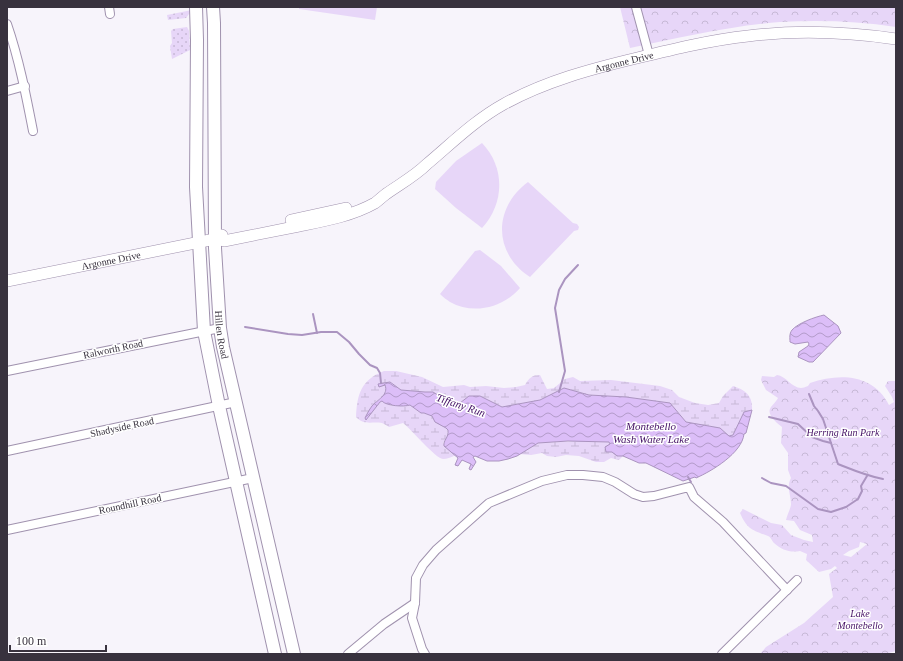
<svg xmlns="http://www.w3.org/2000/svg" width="903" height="661" viewBox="0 0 903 661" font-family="Georgia,serif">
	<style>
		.grass { fill: url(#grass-dots) }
		.forest { fill: url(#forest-crowns); fill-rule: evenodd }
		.wetland { fill: url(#wetland-marsh) }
		.pitch { fill: #e7d6f8 }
		.water { fill: url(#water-waves); stroke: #ab94c0 }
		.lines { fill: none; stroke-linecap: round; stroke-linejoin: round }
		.stream { stroke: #ab94c0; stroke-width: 2 }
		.minor-casing { stroke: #a092ae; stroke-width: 10 }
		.secondary-casing { stroke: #a092ae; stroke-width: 12 }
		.primary-casing { stroke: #a092ae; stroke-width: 14 }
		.minor { stroke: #fff; stroke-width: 8 }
		.secondary { stroke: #fff; stroke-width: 11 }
		.primary { stroke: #fff; stroke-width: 12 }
		.labels { text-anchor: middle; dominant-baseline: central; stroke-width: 3; stroke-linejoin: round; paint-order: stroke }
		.street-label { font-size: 10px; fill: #38323e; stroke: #fff }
		.park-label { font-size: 10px; font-style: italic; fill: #461266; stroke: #fff }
		.water-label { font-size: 11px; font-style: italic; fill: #431064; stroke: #fff }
	</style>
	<defs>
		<pattern id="grass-dots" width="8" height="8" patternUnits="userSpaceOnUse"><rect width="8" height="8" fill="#e7d6f8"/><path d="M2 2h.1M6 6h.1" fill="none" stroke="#c7b8d6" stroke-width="1.8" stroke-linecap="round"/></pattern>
		<pattern id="forest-crowns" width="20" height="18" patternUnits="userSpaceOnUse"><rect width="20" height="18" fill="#e7d6f8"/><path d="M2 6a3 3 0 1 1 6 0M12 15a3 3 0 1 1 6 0" fill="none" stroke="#c7b8d6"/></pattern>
		<pattern id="wetland-marsh" width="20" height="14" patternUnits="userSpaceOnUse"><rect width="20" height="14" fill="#e7d6f8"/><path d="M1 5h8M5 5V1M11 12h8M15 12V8" fill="none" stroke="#c7b8d6"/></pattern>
		<pattern id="water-waves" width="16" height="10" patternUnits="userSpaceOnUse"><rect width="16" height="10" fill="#dcbef8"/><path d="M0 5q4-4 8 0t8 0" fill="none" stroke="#b39bca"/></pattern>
	</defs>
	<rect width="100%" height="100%" fill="#f7f4fb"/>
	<g class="grass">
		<polygon points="192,10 186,18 168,20 167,15"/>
		<polygon points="187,27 189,31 190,50 172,59 170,46 172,43 171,31 173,29"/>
	</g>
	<g class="forest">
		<path d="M 620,7 L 896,7 L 896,27 C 858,21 819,20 780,22 C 729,26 679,38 630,48 Z"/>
		<path d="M 896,367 L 896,651 L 884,654 L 760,654 L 766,647 L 804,623 L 833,597 L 829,574 L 837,568 L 835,566 L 831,569 L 819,572 L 806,560 L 807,554 L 800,551 C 790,553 782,550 774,543 C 772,541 771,537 768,536 C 752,530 747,529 740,513 L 743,509 L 771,523 L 782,525 L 791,535 L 804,540 L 813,542 L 812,535 L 800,530 L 794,521 L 786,520 C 787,515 791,508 791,504 C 791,495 786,487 791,478 L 788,470 L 788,453 L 781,443 L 782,427 C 778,424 767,415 770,409 C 771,406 776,402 778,398 L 766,390 L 761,380 L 762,376 L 774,377 L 777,375 C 786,376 792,388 801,388 C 803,388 805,387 808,386 L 810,383 C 840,373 873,374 889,405 L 894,402 L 892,397 L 885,386 L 888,381 L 895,381 ZM 860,542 L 867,544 L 851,557 L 843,555 L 849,551 L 859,547 Z"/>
	</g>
	<g class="wetland">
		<path d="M 384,371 L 396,371 L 422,377 L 443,387 L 464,385 L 470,387 L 486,386 L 504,388 L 516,387 L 525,385 C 529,378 532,375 540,375 L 547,389 L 554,388 L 565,379 L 573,377 L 580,381 L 611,380 L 660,386 L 672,390 L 679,397 L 695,403 L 708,405 L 719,403 L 723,396 L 733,386 C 745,390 753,395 752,410 L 744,412 L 733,435 L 729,436 L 720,428 L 686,422 L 670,403 L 626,397 L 589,395 L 564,388 L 540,400 L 502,407 L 480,396 L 469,396 L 460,403 L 450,403 L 433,392 L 425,392 L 401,390 L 390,382 L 386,383 L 385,385 L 387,387 L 383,397 L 377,401 L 367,419 L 378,404 L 382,401 C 385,403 389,405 392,406 C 396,406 407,406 410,405 L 418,411 L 432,416 L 434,419 L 448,430 L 447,439 L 443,443 L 456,455 C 452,457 447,459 443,459 C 435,458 412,430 403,423 L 389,427 C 387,426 385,424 382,423 C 372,421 365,426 356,417 C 357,394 361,380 384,371 Z"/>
		<path d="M 580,441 L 609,442 C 612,450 612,455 623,456 L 619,460 L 611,458 L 604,462 L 596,462 L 579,456 L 566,455 L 556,457 L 547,456 L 542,453 L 531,455 L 519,454 L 538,443 Z"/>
	</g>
	<g class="pitch">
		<polygon points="299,7 377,7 375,20 299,9"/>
		<path d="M 482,143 C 505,167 505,203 482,228 L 456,208 L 435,189 L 436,182 L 456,161 Z"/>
		<path d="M 528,182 L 573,223 L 577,224 L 579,227 L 578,230 L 574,231 L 530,277 C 493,253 493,208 528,182 Z"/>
		<path d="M 480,250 L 501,266 L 520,288 C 503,308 473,315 450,302 C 447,300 443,297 440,294 L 475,251 Z"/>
	</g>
	<g class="water">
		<path d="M 824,315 L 838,326 L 841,333 L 813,362 L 809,362 L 798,357 L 799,352 L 808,346 L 809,344 L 808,342 L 795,344 L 790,342 C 790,338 789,334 792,330 C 798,323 815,317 824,315 Z"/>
		<path d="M 390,382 L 401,390 L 425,392 L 433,392 L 450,403 L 460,403 L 469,396 L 480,396 L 502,407 L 540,400 L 564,388 L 589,395 L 626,397 L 670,403 L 686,422 L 720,428 L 729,436 L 733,435 L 744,412 L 752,410 L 746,433 L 744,434 C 742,453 712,471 696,478 L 695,477 L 683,481 L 646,463 L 639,463 L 623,456 L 617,456 L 612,452 L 606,452 L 605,447 L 610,444 L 609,442 L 568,441 L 538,443 L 517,456 L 508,459 L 499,461 L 487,461 L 475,456 L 473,457 L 476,462 L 471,470 L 469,469 L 471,464 L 462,460 L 458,466 L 455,465 L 458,458 L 444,446 C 443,440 449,438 448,430 L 446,428 L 435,422 L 432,416 L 424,413 L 421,413 L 410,405 C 404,407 386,406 382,401 L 380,402 L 366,420 L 365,418 C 367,414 369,410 372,406 C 377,400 389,395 385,385 L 379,387 L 378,384 Z"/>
	</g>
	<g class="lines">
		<g class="stream">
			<polyline points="313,314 317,333"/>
			<polyline points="245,327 288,334 302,335 321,332 337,332 349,342 359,354 370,365 377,368 380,373 381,383"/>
			<polyline points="559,392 565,371 555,308 559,290 565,279 578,265"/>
			<path d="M 809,394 L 814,406 L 818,411 L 823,419 L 838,464 C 853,470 867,476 883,479"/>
			<polyline points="769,417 798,424 812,437 823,441 831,443"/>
			<polyline points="688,477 691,482"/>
			<polyline points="762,478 771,483 786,486 818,509 831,512 846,507 858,499 862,491 861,486 867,476"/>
		</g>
		<g class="minor-casing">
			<g id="minor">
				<polyline points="109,7 110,14"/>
				<polyline points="636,7 649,55"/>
				<path d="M 7,24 C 19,59 26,95 33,131"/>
				<polyline points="7,91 25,86"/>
				<polyline points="7,371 220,328"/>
				<polyline points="7,451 236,402"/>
				<polyline points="7,530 253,478"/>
				<polyline points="348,654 384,624 415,603"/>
				<polyline points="425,654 422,649 412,618 415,603 416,578 423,565 436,550 489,503 542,481 567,475 583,475 603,477 615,482 634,494 643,497 654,496 689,487 694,497 723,522 787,590"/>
				<polyline points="722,654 797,580"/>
			</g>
		</g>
		<g class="secondary-casing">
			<g id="secondary">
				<polyline points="291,220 346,208"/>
				<path id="s1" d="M 215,239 L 224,241 C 249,236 274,231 299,226 C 324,221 352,216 375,203 C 379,200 382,197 386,194 C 400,184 415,176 427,164 C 452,143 475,120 504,104 C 546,81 591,69 637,58 C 674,49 711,40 748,36 C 796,30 848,32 896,39"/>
				<path id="s2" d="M 7,281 L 215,239 L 222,235"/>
			</g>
		</g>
		<g class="primary-casing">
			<g id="primary">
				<polyline points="196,7 197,40 196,187 204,331 219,406 275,654"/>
				<path id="s3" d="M 213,7 L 214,23 L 215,248 L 220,328 L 223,347 L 294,654"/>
			</g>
		</g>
		<use href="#minor" class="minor"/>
		<use href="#secondary" class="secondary"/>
		<use href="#primary" class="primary"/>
	</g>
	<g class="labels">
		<g class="street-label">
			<text stroke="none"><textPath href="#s1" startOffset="456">Argonne Drive</textPath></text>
			<text stroke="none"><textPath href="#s2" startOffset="106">Argonne Drive</textPath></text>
			<text stroke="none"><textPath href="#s3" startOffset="328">Hillen Road</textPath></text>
			<text transform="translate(113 349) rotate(-12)">Ralworth Road</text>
			<text transform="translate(122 427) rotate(-12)">Shadyside Road</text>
			<text transform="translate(130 504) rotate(-12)">Roundhill Road</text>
		</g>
		<g class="park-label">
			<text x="843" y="432">Herring Run Park</text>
			<text x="860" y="613">Lake<tspan x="860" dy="12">Montebello</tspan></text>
		</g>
		<g class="water-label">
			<text transform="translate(461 405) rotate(19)">Tiffany Run</text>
			<text x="651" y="426">Montebello<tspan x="651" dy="13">Wash Water Lake</tspan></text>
		</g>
	</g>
	<rect width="903" height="661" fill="none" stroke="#38323e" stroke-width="16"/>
	<path d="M10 645v6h96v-6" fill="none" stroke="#38323e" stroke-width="2"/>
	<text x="16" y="645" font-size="12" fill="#38323e" stroke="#ffffff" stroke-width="3" paint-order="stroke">100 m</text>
</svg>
